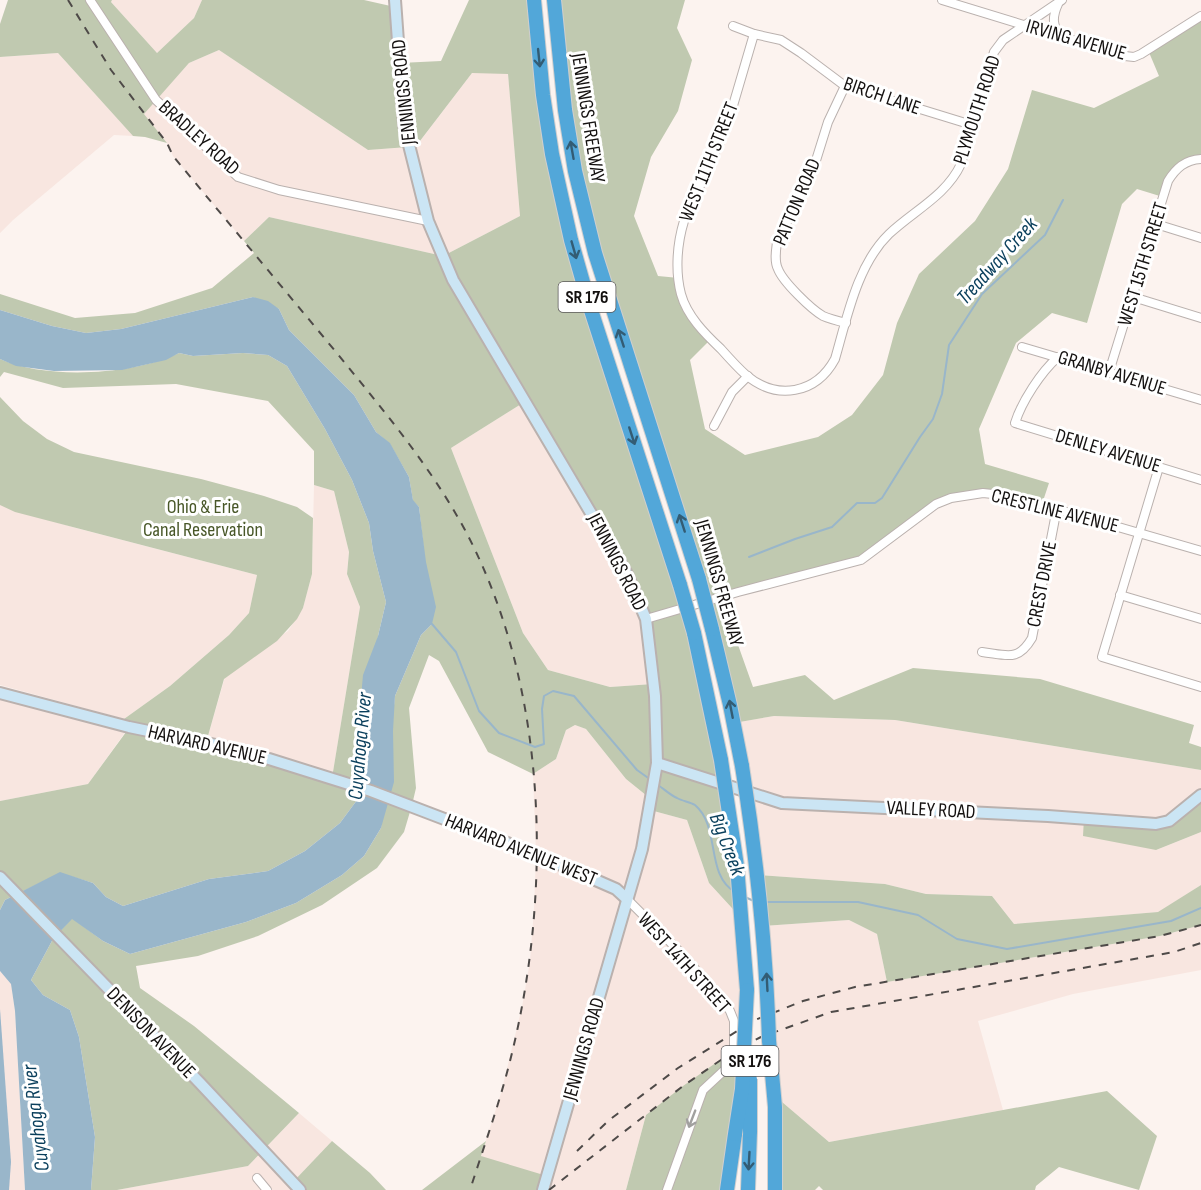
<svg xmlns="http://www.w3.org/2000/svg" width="1201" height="1190" viewBox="0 0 1201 1190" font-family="'Sofia Sans Condensed',sans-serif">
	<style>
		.built { fill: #f8e6e0 }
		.green { fill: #c0c9b0; fill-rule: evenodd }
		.water { fill: #99b6ca }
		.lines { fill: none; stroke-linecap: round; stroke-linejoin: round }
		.stream { stroke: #99b6ca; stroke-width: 2 }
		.street-casing { stroke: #bab1ae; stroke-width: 10 }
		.secondary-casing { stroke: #bab1ae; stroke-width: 14 }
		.highway-casing { stroke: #d0cfcf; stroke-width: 16 }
		.street { stroke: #fff; stroke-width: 8 }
		.secondary { stroke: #cbe5f4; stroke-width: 10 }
		.highway { stroke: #52a7d9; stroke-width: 14 }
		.rail { stroke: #4e4a48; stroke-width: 2; stroke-dasharray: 8 8; stroke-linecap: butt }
		.highway-bridge-casing { stroke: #d0cfcf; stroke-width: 16; stroke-linecap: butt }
		.highway-bridge { stroke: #52a7d9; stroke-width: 14 }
		.oneway { stroke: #335c74 }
		.oneway2 { stroke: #a1a09f }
		.labels { text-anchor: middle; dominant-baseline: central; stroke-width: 6; stroke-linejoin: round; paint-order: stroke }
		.shield { fill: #fff; stroke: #5a5858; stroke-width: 1.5 }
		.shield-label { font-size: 18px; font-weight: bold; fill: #141110 }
		.street-label { font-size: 20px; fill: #141110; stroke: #fff }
		.park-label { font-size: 20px; fill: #485728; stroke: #fff }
		.water-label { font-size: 21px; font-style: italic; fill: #0a3f5c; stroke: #fff }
	</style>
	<rect width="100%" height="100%" fill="#fcf3ef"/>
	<g class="built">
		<polygon points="112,0 202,0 194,18 157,53 111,2"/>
		<polygon points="219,50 368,150 409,147 411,153 472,73 508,73 520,216 443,256 269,217 244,241 173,156 167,143 143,114 189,63"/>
		<polygon points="58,53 133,136 114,135 13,220 0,233 0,57"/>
		<polygon points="526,401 646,619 653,684 610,687 548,670 523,633 451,448"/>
		<polygon points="314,485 334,491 349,552 347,574 360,607 332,778 206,743 227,670 288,631 303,608 312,574"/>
		<polygon points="0,504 15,510 76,528 257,575 249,613 229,635 170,686 124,719 0,685"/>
		<polygon points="0,693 129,727 88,784 0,801"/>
		<polygon points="774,716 895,720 1201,770 1201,795 1156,850 1201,832 1201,885 1159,912 1014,924 992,896 926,894 885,884 758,875 734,723"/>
		<polygon points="575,725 586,729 626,779 652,800 650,810 687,820 709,883 742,919 744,1043 646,1115 626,1190 543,1190 481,1156 501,1093 522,1007 530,961 534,909 536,854 533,774 556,759 566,730"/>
		<polygon points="849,920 877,934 887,982 1160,936 1201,925 1201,970 1073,994 978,1021 1003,1110 829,1142 775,1096 763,926"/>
		<polygon points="0,971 11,983 15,1011 25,1190 0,1190"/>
		<polygon points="299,1113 332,1141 293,1182 300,1190 117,1190 248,1166"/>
	</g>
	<g class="green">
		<path d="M 8,0 L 112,0 L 111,2 L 157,53 L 194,18 L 202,0 L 364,0 L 395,7 L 400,63 L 441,61 L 469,0 L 534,0 L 563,207 L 694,633 L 742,919 L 709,883 L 687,820 L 650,810 L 652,800 L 626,779 L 586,729 L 575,725 L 566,730 L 556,759 L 533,774 L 488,752 L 439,661 L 429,655 L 409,708 L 416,788 L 412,805 L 404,832 L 377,868 L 322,905 L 258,936 L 198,956 L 136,966 L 140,988 L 194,1026 L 299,1113 L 248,1166 L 117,1190 L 91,1190 L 95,1137 L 79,1037 L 70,1010 L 43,995 L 31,980 L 53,939 L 72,918 L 103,941 L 130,954 L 246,922 L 296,903 L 342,875 L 364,856 L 381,828 L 395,696 L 421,635 L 432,624 L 419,507 L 413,501 L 409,477 L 390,444 L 376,432 L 354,395 L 289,330 L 279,309 L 253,297 L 121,329 L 86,333 L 52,326 L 0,310 L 0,294 L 75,318 L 135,313 L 212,288 L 254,253 L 244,241 L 269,217 L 443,256 L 520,216 L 508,74 L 472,73 L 410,154 L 408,147 L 368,150 L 219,50 L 189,63 L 144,114 L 167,143 L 145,137 L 133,136 L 58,53 L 0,57 L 0,24 ZM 526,401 L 646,619 L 653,684 L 610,687 L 548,670 L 523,633 L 451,448 Z"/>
		<polygon points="554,0 685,0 677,28 692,60 678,111 651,157 634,216 658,276 679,278 682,295 711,339 690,360 705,429 745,455 818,437 852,415 883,375 897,323 919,274 975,221 1008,169 1032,90 1094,108 1159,76 1148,50 1201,16 1201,159 1173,172 1163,197 1137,189 1122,204 1087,323 1052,313 1016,343 979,429 985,464 1049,483 1042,504 983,493 936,504 861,560 721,597 753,687 805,675 834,700 913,668 1040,679 1194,725 1189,743 1201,747 1201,770 895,720 774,716 734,723 730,705 595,252"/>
		<path d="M 179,353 L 193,356 L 243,353 L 268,355 L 287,366 L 325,429 L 352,480 L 369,523 L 373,551 L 386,602 L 378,636 L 364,788 L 363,792 L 340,823 L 305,851 L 268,871 L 209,879 L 123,906 L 106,897 L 93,883 L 60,873 L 5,900 L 0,910 L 0,801 L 88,784 L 129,728 L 122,725 L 124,719 L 170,686 L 229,635 L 249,613 L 257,575 L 15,512 L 0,505 L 0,397 L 23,421 L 47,439 L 74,452 L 201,479 L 264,496 L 297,507 L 313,518 L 312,574 L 303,608 L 297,619 L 277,641 L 224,679 L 206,743 L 332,778 L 360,607 L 347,574 L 349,552 L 334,491 L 314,485 L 314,451 L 268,401 L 176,384 L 63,388 L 4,372 L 0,377 L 0,359 C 47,380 133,375 179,353 Z"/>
		<polygon points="1201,795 1201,832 1156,850 1083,836 1084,818 1156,824"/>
		<polygon points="758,875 885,884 926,894 992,896 1014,924 1158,912 1201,885 1201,925 1160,936 887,982 877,934 849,920 763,926"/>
		<polygon points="744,1043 727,1190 626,1190 646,1115 683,1086"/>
		<polygon points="1107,1091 1157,1136 1139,1190 1059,1167 1036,1186 1035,1190 823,1190 819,1186 815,1190 775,1190 775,1096 829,1142"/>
		<polygon points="332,1141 370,1173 386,1190 300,1190 293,1182"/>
		<polygon points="486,1141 481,1156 547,1176 540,1190 422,1190"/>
	</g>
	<g class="water">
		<polygon points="253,297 268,301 279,309 289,330 354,395 376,432 390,443 409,477 413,500 419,507 426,562 436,607 432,624 421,635 395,696 393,731 394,782 381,828 364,856 342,875 296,903 246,922 130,954 103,941 72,919 53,939 31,980 43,995 70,1010 79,1037 95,1137 91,1190 25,1190 15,1011 11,984 0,971 0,910 5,900 60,872 93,883 106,897 123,906 209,879 268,871 305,851 340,823 363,792 359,719 363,675 378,636 386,602 373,551 369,523 352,480 325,429 287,366 268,355 243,353 193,356 179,353 166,360 122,370 54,371 16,366 0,359 0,310 52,326 86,333 121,329"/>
		<polygon points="0,1009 11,1162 9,1190 0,1190"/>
	</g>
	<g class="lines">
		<g class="stream">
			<polyline points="749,557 795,539 832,527 857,503 875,503 882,498 920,437 933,419 942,394 949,345 982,294 1045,235 1063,200"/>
			<polyline points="432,624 456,652 479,711 499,733 535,747 544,744 542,709 544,696 553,691 574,696 637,770 651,780"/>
			<path d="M 658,785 C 664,789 670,795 677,798 C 682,801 690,802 695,805 C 721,827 705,875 735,892"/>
			<polyline points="745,897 756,902"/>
			<polyline points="765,902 858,902 918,915 957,939 1007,949 1171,921 1201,908"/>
		</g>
		<g class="street-casing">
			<g id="street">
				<polyline points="90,0 156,100 238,177 279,190 428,221"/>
				<polyline points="942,0 1125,56 1134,57 1141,54 1201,16"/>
				<path d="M 1058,4 C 1052,17 1052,27 1062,37"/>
				<polyline points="733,26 754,34 781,40 801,53 845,86 972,125"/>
				<path d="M 754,34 L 727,126 L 684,221 C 677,244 675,271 681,294 C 687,316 705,334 721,349 C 729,358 737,367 746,375 C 777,401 816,394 835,359 C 847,318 857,265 889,234 C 913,211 946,196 961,164 L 994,52 L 1003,40 L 1062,0"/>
				<path d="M 845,86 L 828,122 L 813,170 L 777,242 C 776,250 774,261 778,269 C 783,282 811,309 823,316 C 830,319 838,321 846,323"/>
				<polyline points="1156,224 1201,238"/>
				<polyline points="1133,297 1201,318"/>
				<polyline points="1022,347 1201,400"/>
				<path d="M 1058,357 C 1041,372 1022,401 1015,423 L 1201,480"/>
				<path d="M 1109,372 L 1168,181 C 1176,168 1185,160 1201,159"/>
				<polyline points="714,426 732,392 748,376"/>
				<polyline points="1159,467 1102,657 1201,687"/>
				<polyline points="1120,595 1201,619"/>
				<polyline points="646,619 738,592 861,560 936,504 951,498 983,493 1011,496 1201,551"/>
				<path d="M 982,652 C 1007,655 1018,662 1032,638 L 1057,508"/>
				<polyline points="627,899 678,950 722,999 730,1011 734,1021 734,1055 731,1064 703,1090 667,1190"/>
				<polyline points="257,1178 267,1190"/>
			</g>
		</g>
		<g class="secondary-casing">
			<g id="secondary">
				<polyline points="395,0 404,125 428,221 453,280 627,574 646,619 655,696 657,763 642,849 543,1190"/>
				<polyline points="0,693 129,727 216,745 269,759 371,791 536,854 616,889 627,899"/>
				<polyline points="657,763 782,803 1048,816 1156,824 1169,821 1201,795"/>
				<polyline points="0,877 200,1083 300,1190"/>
			</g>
		</g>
		<g class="highway-casing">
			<g id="highway">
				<polyline points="534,0 543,95 552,154 571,240 590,307 680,585"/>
				<polyline points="554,0 565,110 575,171 595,253 699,579"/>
				<polyline points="712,629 730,705 742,766"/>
				<polyline points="694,633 721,760"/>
				<polyline points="737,866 747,990"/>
				<polyline points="769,1040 775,1107 775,1190"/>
				<polyline points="727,1190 735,1134"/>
				<polyline points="748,1190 750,1131"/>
			</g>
		</g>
		<use href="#street" class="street"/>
		<use href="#secondary" class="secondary"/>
		<use href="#highway" class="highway"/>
		<g class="rail">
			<path d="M 68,0 L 111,70 L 167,143 L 173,156 C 227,221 282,287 336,352 C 383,410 429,464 465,530 C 548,686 553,888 511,1057 C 500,1102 484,1146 470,1190"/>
			<polyline points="577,1151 608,1121 678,1068 755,1020 803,1001 855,987 1160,936 1201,925"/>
			<polyline points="549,1190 683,1086 734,1051 761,1037 831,1012 1174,952 1201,943"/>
		</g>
		<g class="highway-bridge-casing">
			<g id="highway-bridge">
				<polyline points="699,579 712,629"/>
				<polyline points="680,585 694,633"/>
				<polyline points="721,760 737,866"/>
				<path d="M 742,766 C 757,859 766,947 769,1040"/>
				<polyline points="750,1079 750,1131"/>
				<polyline points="735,1134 742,1089 747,990"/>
			</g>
		</g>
		<use href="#highway-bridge" class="highway-bridge"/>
	</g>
	<defs><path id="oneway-shaft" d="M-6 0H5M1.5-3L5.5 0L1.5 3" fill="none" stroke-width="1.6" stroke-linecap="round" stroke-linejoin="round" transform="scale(1.5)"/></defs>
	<g class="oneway">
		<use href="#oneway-shaft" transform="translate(539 58) rotate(84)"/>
		<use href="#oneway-shaft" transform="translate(572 150) rotate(-100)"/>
		<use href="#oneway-shaft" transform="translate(574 250) rotate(74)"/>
		<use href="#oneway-shaft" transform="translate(621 338) rotate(-108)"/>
		<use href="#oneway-shaft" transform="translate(632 436) rotate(72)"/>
		<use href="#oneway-shaft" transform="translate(682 523) rotate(-108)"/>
		<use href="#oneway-shaft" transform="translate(731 709) rotate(-101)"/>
		<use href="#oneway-shaft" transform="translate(767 982) rotate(-93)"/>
		<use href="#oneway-shaft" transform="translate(749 1161) rotate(93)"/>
	</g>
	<use class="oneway2" href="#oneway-shaft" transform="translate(692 1119) rotate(111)"/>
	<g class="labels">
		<g class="shield">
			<rect x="558.5" y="282" width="57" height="30" rx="4.5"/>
			<rect x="721.5" y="1046" width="57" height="30" rx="4.5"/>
		</g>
		<g class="shield-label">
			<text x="587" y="297">SR 176</text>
			<text x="750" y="1061">SR 176</text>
		</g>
		<g class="street-label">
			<text transform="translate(1076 40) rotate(16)">IRVING AVENUE</text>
			<text transform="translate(404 92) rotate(-96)">JENNINGS ROAD</text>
			<text transform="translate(882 96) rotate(19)">BIRCH LANE</text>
			<text transform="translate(977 110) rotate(-72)">PLYMOUTH ROAD</text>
			<text transform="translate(588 118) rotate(81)">JENNINGS FREEWAY</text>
			<text transform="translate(199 138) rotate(42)">BRADLEY ROAD</text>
			<text transform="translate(709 162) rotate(-68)">WEST 11TH STREET</text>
			<text transform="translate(797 202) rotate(-67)">PATTON ROAD</text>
			<text transform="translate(1143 264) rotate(-73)">WEST 15TH STREET</text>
			<text transform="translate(1112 373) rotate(17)">GRANBY AVENUE</text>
			<text transform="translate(1108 451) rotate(17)">DENLEY AVENUE</text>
			<text transform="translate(1055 511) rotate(14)">CRESTLINE AVENUE</text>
			<text transform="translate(617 562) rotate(63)">JENNINGS ROAD</text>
			<text transform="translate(719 583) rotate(74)">JENNINGS FREEWAY</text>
			<text transform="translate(1042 584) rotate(-79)">CREST DRIVE</text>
			<text transform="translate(207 745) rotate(13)">HARVARD AVENUE</text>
			<text transform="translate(931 810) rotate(3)">VALLEY ROAD</text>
			<text transform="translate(521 850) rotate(22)">HARVARD AVENUE WEST</text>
			<text transform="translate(684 963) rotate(48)">WEST 14TH STREET</text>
			<text transform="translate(151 1033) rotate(46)">DENISON AVENUE</text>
			<text transform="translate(584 1049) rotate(-74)">JENNINGS ROAD</text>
		</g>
		<g class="park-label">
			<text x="203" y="507">Ohio &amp; Erie<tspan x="203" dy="23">Canal Reservation</tspan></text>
		</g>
		<g class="water-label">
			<text transform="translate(997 261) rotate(-48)">Treadway Creek</text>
			<text transform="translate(360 746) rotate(-85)">Cuyahoga River</text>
			<text transform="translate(727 844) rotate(69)">Big Creek</text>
			<text transform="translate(36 1118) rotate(-97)">Cuyahoga River</text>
		</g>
	</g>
</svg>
